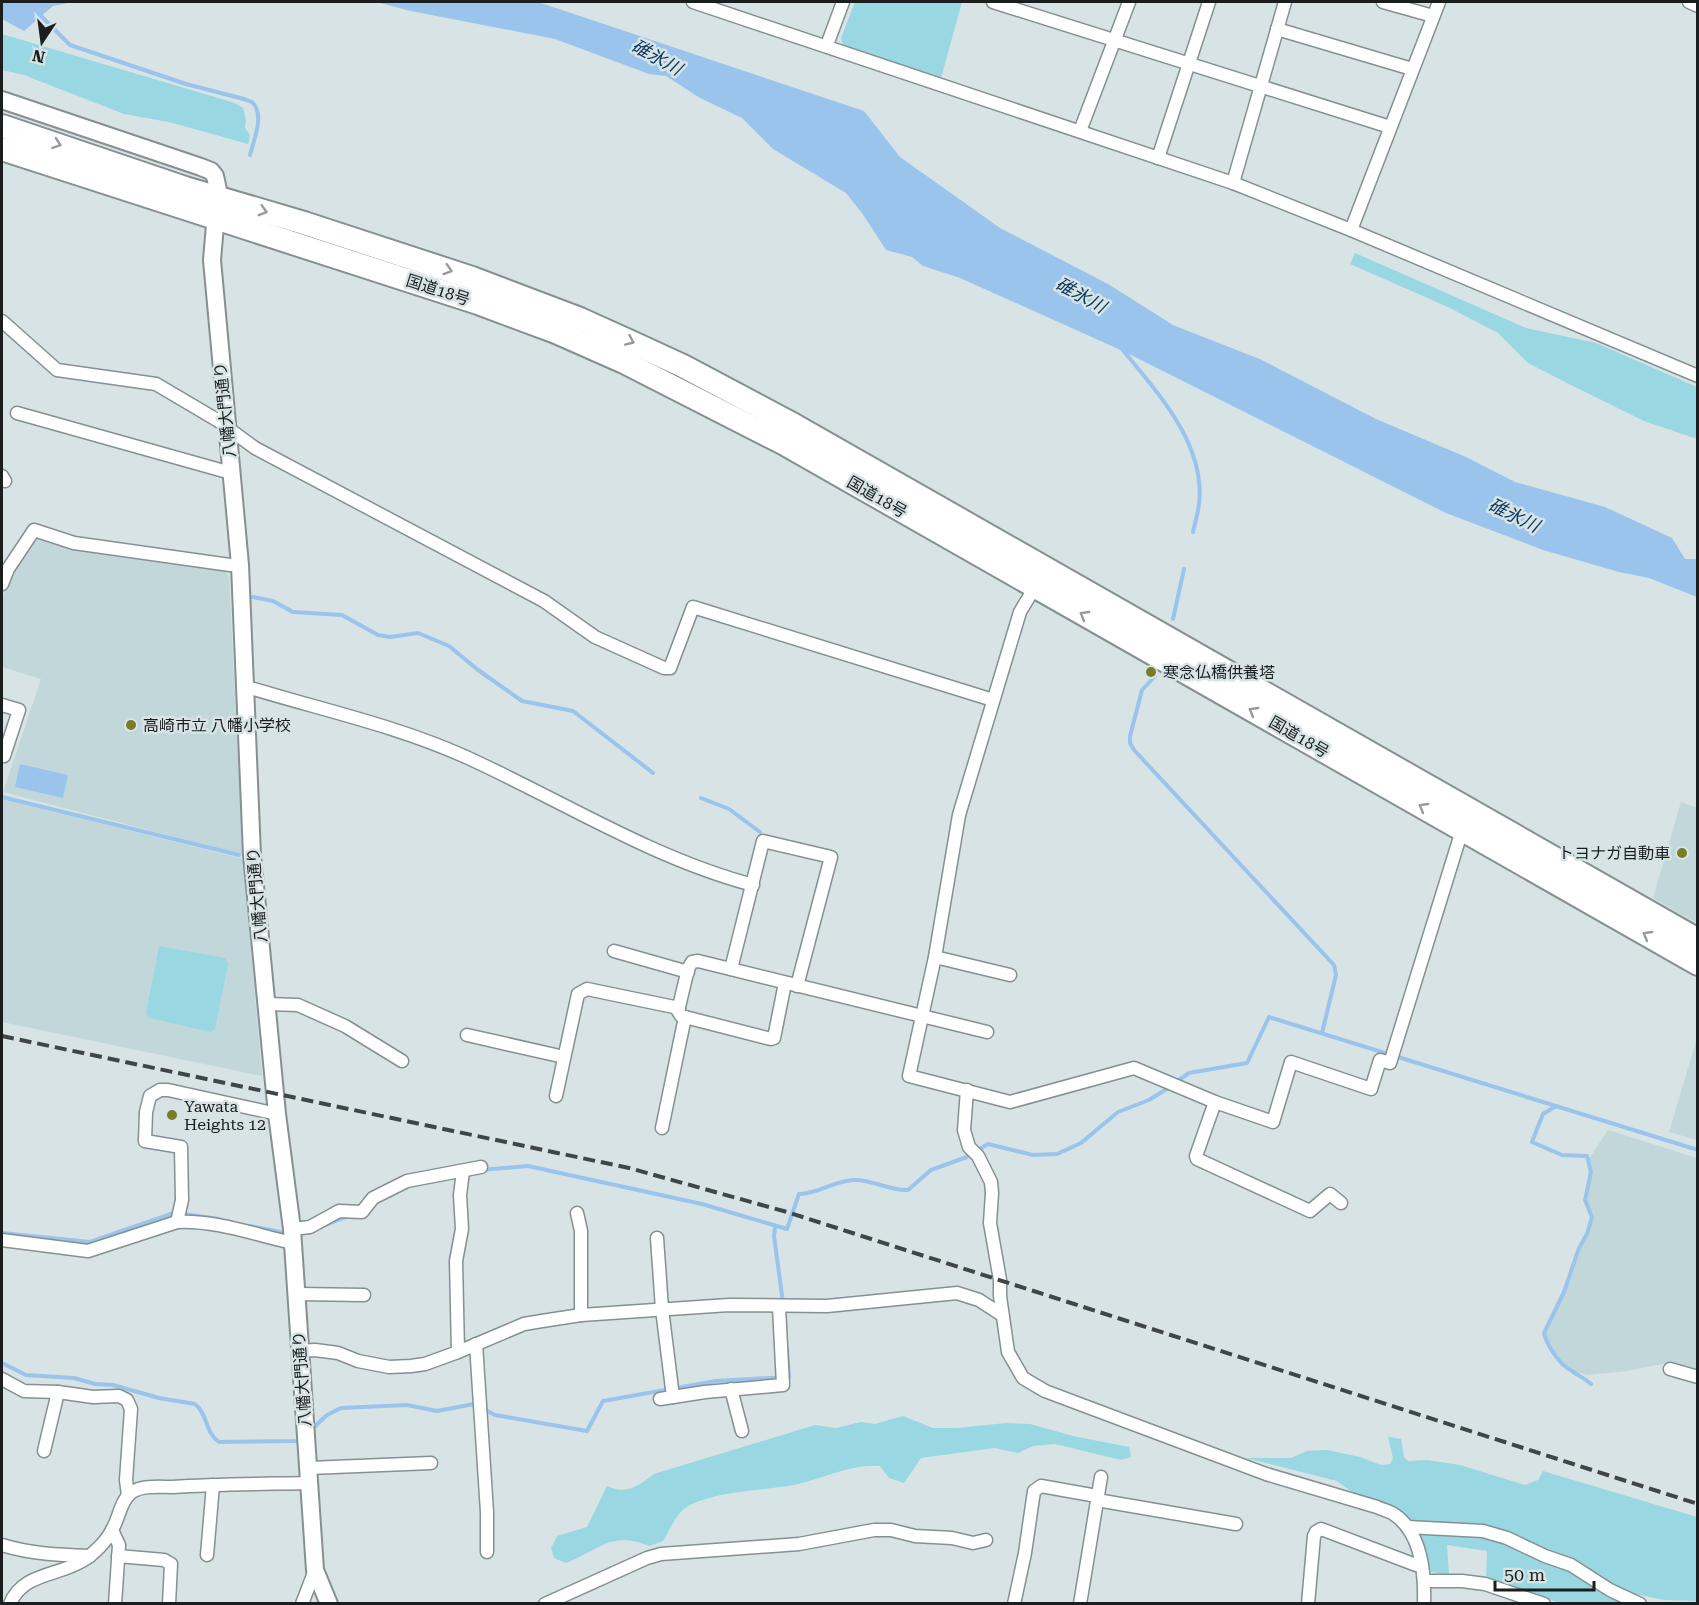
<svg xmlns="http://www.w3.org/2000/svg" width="1699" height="1605" viewBox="0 0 1699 1605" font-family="'Roboto Serif','Noto Sans JP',serif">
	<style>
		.built { fill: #c2d7da }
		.green { fill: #99d8e2 }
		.water { fill: #9bc4ec }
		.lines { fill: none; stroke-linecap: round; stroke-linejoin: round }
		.stream { stroke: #9bc4ec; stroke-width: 4 }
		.street-casing { stroke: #859092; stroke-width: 15 }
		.secondary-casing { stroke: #859092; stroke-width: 20 }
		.highway-casing { stroke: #859092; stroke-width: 26 }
		.street { stroke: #fff; stroke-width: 12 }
		.secondary { stroke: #fff; stroke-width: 16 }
		.highway { stroke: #fff; stroke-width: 22 }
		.rail { stroke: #404647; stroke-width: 4; stroke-dasharray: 12 6; stroke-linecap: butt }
		.oneway { stroke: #989a9a }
		.poi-dot { fill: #797d27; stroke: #d7e3e5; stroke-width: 2 }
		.labels { text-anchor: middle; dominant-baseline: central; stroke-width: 5; stroke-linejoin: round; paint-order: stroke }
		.street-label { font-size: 16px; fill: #1a1e1f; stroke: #d7e3e5 }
		.poi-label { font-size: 16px; fill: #1a1e1f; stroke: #d7e3e5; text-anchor: start }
		.water-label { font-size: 18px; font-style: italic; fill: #0c3b61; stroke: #d7e3e5 }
	</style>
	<rect width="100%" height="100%" fill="#d7e3e5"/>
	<g class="built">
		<polygon points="37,534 224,569 229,577 243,855 3,792 41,679 2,667 2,599 8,579"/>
		<polygon points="2,799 243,859 262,1076 2,1022"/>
		<polygon points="1681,802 1697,808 1697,923 1653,898"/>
		<polygon points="1697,1038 1697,1140 1669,1132"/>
		<polygon points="1608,1130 1697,1158 1697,1370 1673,1362 1627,1371 1587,1375 1573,1371 1566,1366 1546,1340 1545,1333 1566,1292 1581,1248 1589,1235 1593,1217 1586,1200 1592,1172 1589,1159"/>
	</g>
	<g class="green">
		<polygon points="855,2 962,2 941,78 843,46 841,38"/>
		<polygon points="2,34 235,103 243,108 246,119 245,128 250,135 248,144 169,122 124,114 24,75 2,70"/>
		<polygon points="1355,253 1526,328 1596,343 1697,387 1697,439 1644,421 1569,384 1528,363 1498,333 1448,307 1350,264"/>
		<polygon points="159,946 225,958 228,964 215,1029 211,1032 149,1018 146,1013"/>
		<path d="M 903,1416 L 933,1428 L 957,1428 L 1006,1423 L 1030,1424 L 1073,1436 L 1129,1447 L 1131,1457 L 1121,1460 L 1055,1444 L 1033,1446 L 1018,1453 L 994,1448 L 921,1458 L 904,1483 L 889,1478 L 880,1466 C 850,1464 823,1479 794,1485 C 761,1491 722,1490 690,1505 C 675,1513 672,1527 663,1541 L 649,1546 C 611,1531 601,1549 566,1563 L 554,1558 L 551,1548 L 557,1536 L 587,1527 L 607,1486 C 627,1495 638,1486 654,1474 L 815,1425 L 836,1428 L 861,1422 L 875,1424 Z"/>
		<polygon points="1388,1437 1401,1439 1404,1457 1408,1461 1427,1460 1460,1465 1525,1485 1538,1480 1543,1471 1697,1517 1697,1601 1664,1600 1635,1594 1598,1581 1510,1534 1412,1524 1355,1494 1337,1481 1246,1458 1291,1458 1307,1451 1327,1450 1360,1457 1381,1465 1390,1464 1393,1458"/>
		<polygon points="1421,1532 1484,1534 1570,1569 1631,1603 1560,1603 1486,1578 1487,1551 1447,1545 1449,1575 1428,1571 1419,1538"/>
	</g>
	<g class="water">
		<polygon points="2,2 74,2 53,6 24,31 2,19"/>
		<polygon points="376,2 538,2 864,111 900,157 1000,228 1108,284 1173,325 1262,360 1376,419 1466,457 1515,482 1605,507 1672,538 1685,559 1697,559 1697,597 1649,578 1619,572 1543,550 1446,513 1125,352 960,278 923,266 912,257 886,250 862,213 846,193 773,149 742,118 700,98 666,76 649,74 555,39 411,11"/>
		<polygon points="20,764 68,775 63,798 15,787"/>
	</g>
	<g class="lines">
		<g class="stream">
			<path d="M 39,14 L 70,45 L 186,84 L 244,99 C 247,101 251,101 253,103 C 265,116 253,142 250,155"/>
			<path d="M 1122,349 C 1157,392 1206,444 1199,504 C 1198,513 1195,523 1193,532"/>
			<polyline points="253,597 273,601 293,612 342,615 378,635 390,637 418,633 449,646 478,670 522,701 573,711 653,773"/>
			<polyline points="1173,619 1184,569"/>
			<polyline points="1155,676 1142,690 1130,736 1130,743 1134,750 1334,965 1336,975 1322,1033"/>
			<polyline points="2,797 239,855"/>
			<polyline points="701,798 729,809 760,832"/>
			<polyline points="1176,1082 1189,1073 1247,1063 1269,1017 1698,1150"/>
			<path d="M 1556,1106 L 1543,1114 L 1532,1142 L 1562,1155 L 1587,1156 L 1591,1172 L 1585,1200 L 1592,1217 L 1587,1234 L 1579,1248 L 1564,1292 L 1544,1333 C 1547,1346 1560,1365 1572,1371 C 1579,1376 1584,1378 1591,1384"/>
			<path d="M 481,1170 L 528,1166 L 702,1204 L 787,1229 L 799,1194 C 815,1195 834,1181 853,1180 C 872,1179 889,1191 908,1190 L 931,1170 L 967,1157 L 988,1144 L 1033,1155 L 1057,1154 L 1081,1143 L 1118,1112 L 1149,1100 L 1170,1087"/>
			<polyline points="184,1214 219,1219"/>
			<polyline points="250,1226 286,1233"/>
			<polyline points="323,1226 346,1217"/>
			<polyline points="775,1227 774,1236 783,1303"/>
			<polyline points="2,1233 90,1242 171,1214"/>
			<path d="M 2,1363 L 26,1375 L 74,1378 L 95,1384 L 113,1385 L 159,1398 L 195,1404 C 208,1414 205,1433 219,1442 L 297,1441 L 300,1438"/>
			<polyline points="484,1409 495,1415 587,1431 603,1401 716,1381 789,1377 787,1349"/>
			<polyline points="311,1430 327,1415 341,1408 407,1405 437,1411 474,1404 477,1406"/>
		</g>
		<g class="street-casing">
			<g id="street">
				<polyline points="693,2 1233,183 1351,230 1698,376"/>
				<polyline points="993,2 1390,127"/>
				<polyline points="1383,2 1433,16"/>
				<polyline points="1689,2 1698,6"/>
				<polyline points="1277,29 1412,69"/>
				<polyline points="827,45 843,2"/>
				<polyline points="1080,131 1129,2"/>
				<polyline points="1158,158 1209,2"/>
				<polyline points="1233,183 1285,2"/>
				<polyline points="1351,230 1439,2"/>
				<polyline points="2,321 57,370 156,384 217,420 255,448 544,601 595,637 664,668 670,668 693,607 993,700"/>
				<polyline points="17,413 231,473"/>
				<polyline points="2,476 5,481"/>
				<polyline points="1038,582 1020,612 959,815 935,957 909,1076 1010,1102 1134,1068 1215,1102 1273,1122 1291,1062 1371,1089 1380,1060 1390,1063 1463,827"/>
				<polyline points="2,584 8,569 34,530 74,543 230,565 240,565"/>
				<path d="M 244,686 C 318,709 395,725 466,757 C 561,800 651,858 753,885"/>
				<polyline points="2,705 19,710 4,756 2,755"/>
				<polyline points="614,951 688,972"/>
				<polyline points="935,957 1010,975"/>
				<polyline points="731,969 763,841 831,857 797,986"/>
				<polyline points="785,983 774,1038 771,1039 681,1016 678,1011 688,969 692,962 698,961 987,1032"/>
				<polyline points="267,1004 298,1005 345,1026 402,1061"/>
				<polyline points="467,1035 564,1057"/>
				<path d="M 967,1090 L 964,1130 L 969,1147 L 978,1156 L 991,1182 L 992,1193 L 990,1223 L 1000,1280 L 1000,1296 L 1008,1352 L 1023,1378 L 1045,1391 L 1266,1474 L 1377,1507 C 1383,1510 1390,1511 1395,1515 C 1422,1534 1425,1573 1424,1604"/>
				<polyline points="556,1096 578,994 587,989 679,1008"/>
				<polyline points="1215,1102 1196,1156 1197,1159 1310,1211 1330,1194 1341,1203"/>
				<polyline points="662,1128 685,1017"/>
				<polyline points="577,1213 581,1231 581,1315"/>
				<polyline points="177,1222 182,1200 181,1147 145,1141 146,1112 150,1096 160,1090 168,1090 277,1114"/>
				<polyline points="292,1229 310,1227 339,1211 362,1212 373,1198 407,1181 481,1167"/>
				<polyline points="657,1238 662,1309 673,1397"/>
				<path d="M 2,1240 L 88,1251 L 177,1222 C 216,1220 256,1235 293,1243"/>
				<polyline points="297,1294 364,1295"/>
				<polyline points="476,1344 487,1512 487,1552"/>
				<polyline points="300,1351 315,1350 338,1353 358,1361 389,1367 411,1366 425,1364 458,1352 524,1324 542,1321 581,1315 729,1305 827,1306 957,1293 979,1300 1002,1315"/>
				<polyline points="458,1352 456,1261 462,1229 460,1195 463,1171"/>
				<polyline points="1670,1369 1698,1377"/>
				<polyline points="2,1379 24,1391 58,1392 93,1397 119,1396 127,1400 131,1409 126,1480 128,1496"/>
				<polyline points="731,1389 742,1431"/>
				<polyline points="660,1399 705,1392 783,1385 779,1307"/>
				<polyline points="44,1451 58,1392"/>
				<polyline points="309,1468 431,1463"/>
				<polyline points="1097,1500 1236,1524"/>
				<polyline points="1407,1527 1483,1531 1507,1538 1545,1556 1571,1565 1610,1590 1640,1604"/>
				<polyline points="112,1530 119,1545 115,1604"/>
				<path d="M 2,1545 C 31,1554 59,1555 90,1556"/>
				<polyline points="207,1555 213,1485"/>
				<polyline points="118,1556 164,1560 171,1564 169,1604"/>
				<polyline points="1424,1581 1462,1581 1485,1584 1544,1604"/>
				<path d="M 10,1604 C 22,1573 58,1576 82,1561 C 94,1554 107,1541 113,1528 C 119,1518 121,1499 132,1492 C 143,1485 160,1487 173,1487 C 218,1484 264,1484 310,1483"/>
				<polyline points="302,1604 315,1570"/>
				<polyline points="545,1604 647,1558 661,1554 799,1544 874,1530 891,1530 915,1536 952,1538 973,1543 986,1540"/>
				<polyline points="1014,1604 1025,1553 1034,1491 1041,1486 1097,1496"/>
				<polyline points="1080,1604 1101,1477"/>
				<polyline points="1308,1604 1314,1536 1316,1532 1321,1529 1416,1565 1421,1563"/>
			</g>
		</g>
		<g class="secondary-casing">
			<polyline id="secondary" points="2,100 201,167 211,171 215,176 218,190 212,260 240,565 252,855 277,1114 292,1229 315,1570 329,1604"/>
		</g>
		<g class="highway-casing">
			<g id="highway">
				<polyline points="2,126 185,188 304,223 472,278 580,319 631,342 683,366 794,425 1698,940"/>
				<polyline points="2,149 478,303 556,332 624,362 783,443 1698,964"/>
			</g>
		</g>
		<use href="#street" class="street"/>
		<use href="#secondary" class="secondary"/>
		<use href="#highway" class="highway"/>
		<polyline class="rail" points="2,1036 629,1168 787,1212 1698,1504"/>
	</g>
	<defs><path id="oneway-chevron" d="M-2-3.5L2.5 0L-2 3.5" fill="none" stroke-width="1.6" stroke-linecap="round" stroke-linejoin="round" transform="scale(1.5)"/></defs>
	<g class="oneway">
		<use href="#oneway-chevron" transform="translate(57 144) rotate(19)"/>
		<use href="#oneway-chevron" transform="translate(263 211) rotate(16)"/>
		<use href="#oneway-chevron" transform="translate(448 270) rotate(18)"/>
		<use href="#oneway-chevron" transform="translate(630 341) rotate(24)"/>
		<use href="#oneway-chevron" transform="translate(1084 615) rotate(-150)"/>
		<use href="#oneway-chevron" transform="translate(1253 711) rotate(-150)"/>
		<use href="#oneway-chevron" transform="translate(1423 807) rotate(-150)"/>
		<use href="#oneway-chevron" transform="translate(1647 935) rotate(-150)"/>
	</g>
	<g class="poi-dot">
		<circle cx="1151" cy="672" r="6"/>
		<circle cx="131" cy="725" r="6"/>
		<circle cx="1682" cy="853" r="6"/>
		<circle cx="172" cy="1115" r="6"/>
	</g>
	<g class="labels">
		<g class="street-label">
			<text transform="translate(438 290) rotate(18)">国道18号</text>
			<text transform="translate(225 410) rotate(-96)">八幡大門通り</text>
			<text transform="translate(877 497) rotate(30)">国道18号</text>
			<text transform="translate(1299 737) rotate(30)">国道18号</text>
			<text transform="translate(257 895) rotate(-95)">八幡大門通り</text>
			<text transform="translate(302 1379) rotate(-94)">八幡大門通り</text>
		</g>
		<g class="poi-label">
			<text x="1163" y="672">寒念仏橋供養塔</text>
			<text x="143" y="725">高崎市立 八幡小学校</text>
			<text x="1670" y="853" text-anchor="end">トヨナガ自動車</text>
			<text x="184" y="1106">Yawata<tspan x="184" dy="18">Heights 12</tspan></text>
		</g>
		<g class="water-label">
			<text transform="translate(657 57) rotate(29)">碓氷川</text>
			<text transform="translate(1081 295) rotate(29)">碓氷川</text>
			<text transform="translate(1514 515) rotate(26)">碓氷川</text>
		</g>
	</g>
	<rect width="1699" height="1605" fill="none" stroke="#1a1e1f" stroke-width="6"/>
	<g transform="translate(42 42) rotate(193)" stroke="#d7e3e5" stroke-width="4.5" paint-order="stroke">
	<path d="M0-4.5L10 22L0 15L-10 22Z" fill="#1a1e1f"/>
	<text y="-9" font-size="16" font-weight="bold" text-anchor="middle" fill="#1a1e1f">N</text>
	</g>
	<path d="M1495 1581v9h99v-9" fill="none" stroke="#1a1e1f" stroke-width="3"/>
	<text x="1504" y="1581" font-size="18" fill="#1a1e1f" stroke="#d7e3e5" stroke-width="4.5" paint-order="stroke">50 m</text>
</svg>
